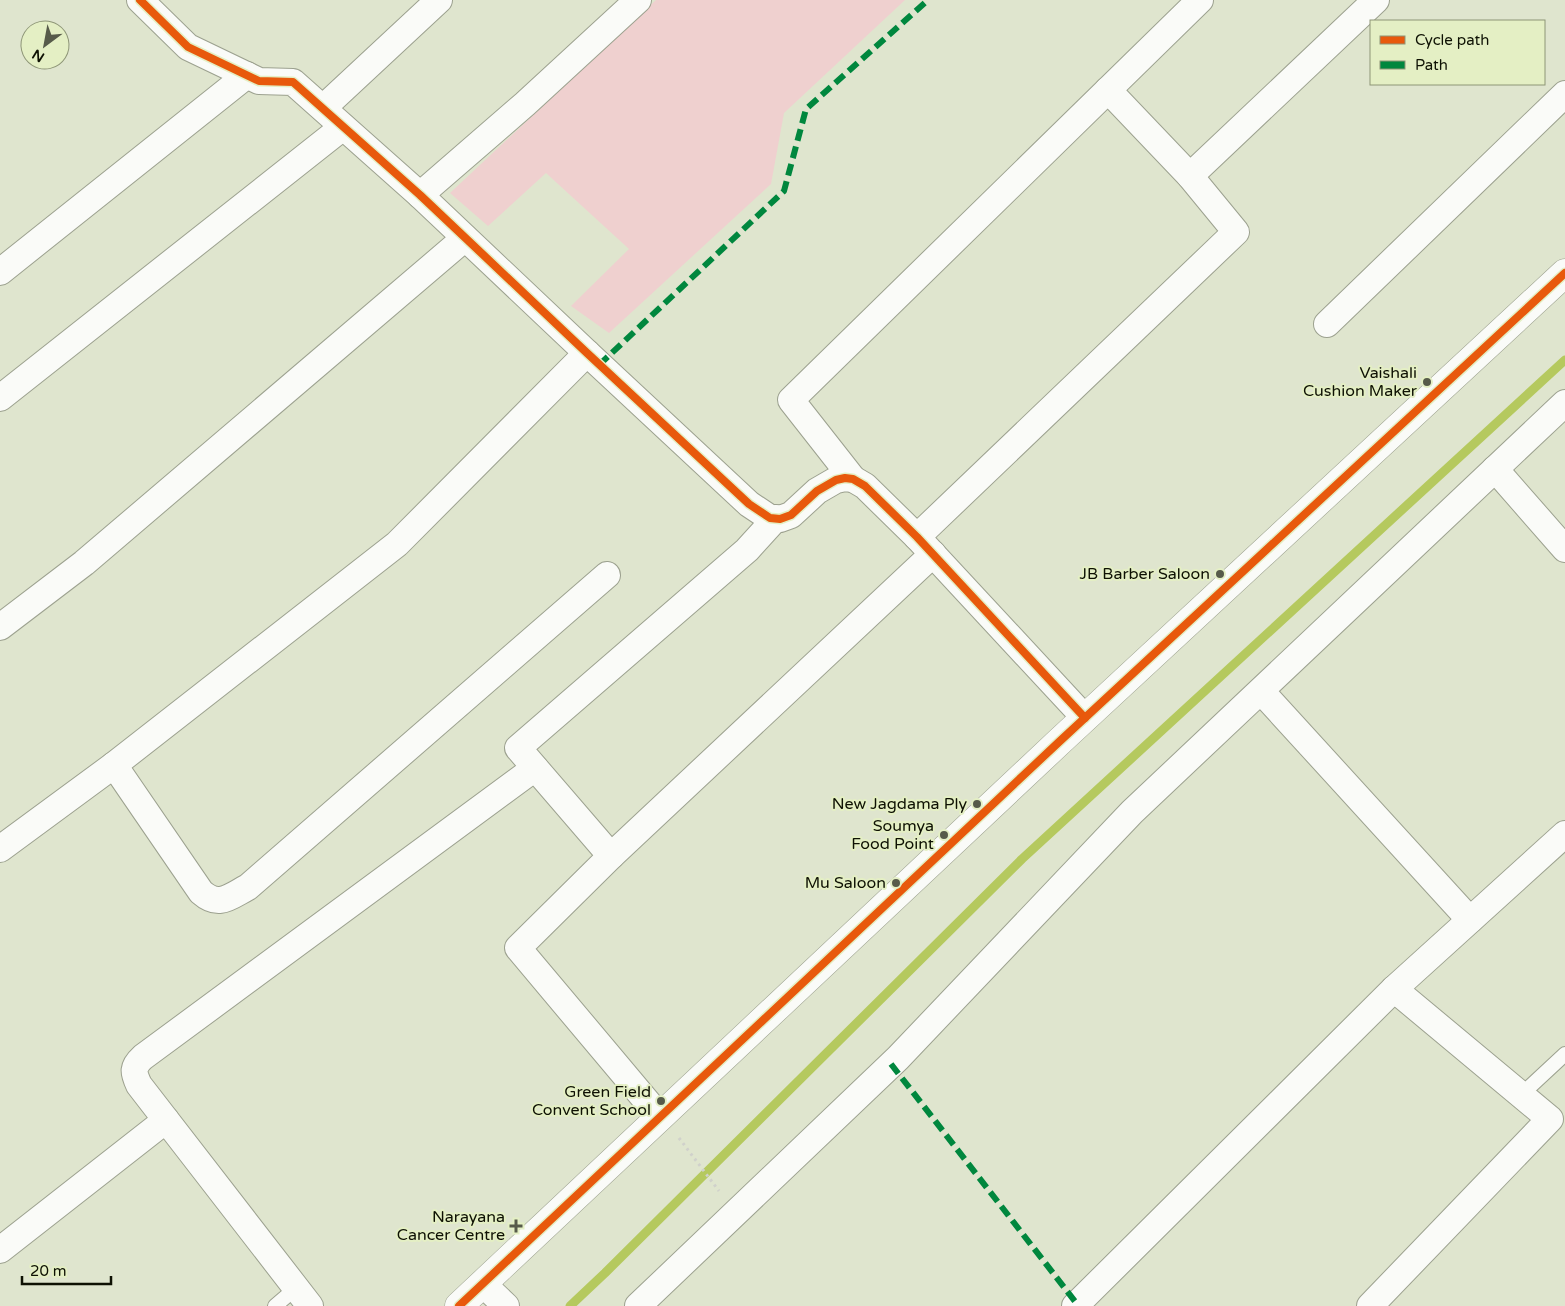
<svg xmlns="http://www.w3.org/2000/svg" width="1565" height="1306" viewBox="0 0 1565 1306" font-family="'Varela Round',sans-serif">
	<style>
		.green { fill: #efd0cf }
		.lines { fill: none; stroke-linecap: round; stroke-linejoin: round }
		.stream { stroke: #b5c95e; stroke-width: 9 }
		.service-casing { stroke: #9ca18f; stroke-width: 16 }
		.minor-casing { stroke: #9ca18f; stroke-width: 28 }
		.tertiary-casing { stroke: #9ca18f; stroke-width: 29 }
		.path { stroke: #d0d1cb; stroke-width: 3; stroke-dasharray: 2.5 4; stroke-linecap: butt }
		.service { stroke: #fafbf8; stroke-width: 14 }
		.minor { stroke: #fafbf8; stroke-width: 26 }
		.tertiary { stroke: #fafbf8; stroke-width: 28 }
		.quiet { stroke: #00873e; stroke-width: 6; stroke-dasharray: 12 6; stroke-linecap: butt }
		.cycleway-casing { stroke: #e4efc4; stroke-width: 11 }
		.cycleway { stroke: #e8590c; stroke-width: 8 }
		.poi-dot { fill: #575b4a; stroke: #e4efc4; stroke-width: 2 }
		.labels { text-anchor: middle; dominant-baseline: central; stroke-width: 4; stroke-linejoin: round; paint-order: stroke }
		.poi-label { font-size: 16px; fill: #0e1103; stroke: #e4efc4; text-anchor: end }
	</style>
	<rect width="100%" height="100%" fill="#dfe5ce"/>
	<polygon class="green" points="656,0 905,0 784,113 771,184 609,333 571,306 629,249 546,173 488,226 450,193"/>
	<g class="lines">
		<polyline class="stream" points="570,1306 605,1273 1022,859 1565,360"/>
		<g class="service-casing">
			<g id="service">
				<polyline points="1521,1095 1565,1054"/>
				<polyline points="275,1306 296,1288"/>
			</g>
		</g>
		<g class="minor-casing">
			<g id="minor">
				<polyline points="140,0 188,47 259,81 293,82 420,195 587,353 749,504 770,518 780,519 791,515 817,491 836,480 845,478 853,479 865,486 917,537 1085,718"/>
				<polyline points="323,108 439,0"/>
				<polyline points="1190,176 1376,0"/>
				<polyline points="420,195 525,104 638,0"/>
				<polyline points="0,272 247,75"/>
				<polyline points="1327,324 1565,94"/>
				<polyline points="0,398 343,127"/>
				<polyline points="1495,469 1565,549"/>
				<polyline points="853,479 791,400 1200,0"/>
				<polyline points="917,537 1236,232 1190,176 1108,90"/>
				<polyline points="0,627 84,563 465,238"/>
				<polyline points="1261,691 1470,920"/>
				<path d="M 114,765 L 201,892 C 219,908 229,897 248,887 L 607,575"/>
				<polyline points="0,849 114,765 397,544 587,353"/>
				<polyline points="611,856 518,748 747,550 776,518"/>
				<polyline points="660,1117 518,948 611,856 933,554"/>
				<polyline points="0,1250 166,1120"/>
				<polyline points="483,1284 506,1306"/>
				<path d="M 310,1306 L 139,1085 C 133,1072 132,1067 143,1057 L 535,768"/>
				<polyline points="638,1306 898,1058 1132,812 1565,403"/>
				<polyline points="1075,1306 1394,989 1565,834"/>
				<polyline points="1370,1306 1550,1119 1394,989"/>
			</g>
		</g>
		<g class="tertiary-casing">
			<polyline id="tertiary" points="459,1306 1060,741 1565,273"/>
		</g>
		<polyline class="path" points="679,1138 719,1191"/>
		<use href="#service" class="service"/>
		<use href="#minor" class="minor"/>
		<use href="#tertiary" class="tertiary"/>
		<g class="quiet">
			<polyline points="599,365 784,191 806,109 928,0"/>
			<polyline points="891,1064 1077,1304"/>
		</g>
		<g class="cycleway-casing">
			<g id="cycleway">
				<polyline points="140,0 188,47 259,81 293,82 420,195 587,353 749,504 770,518 780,519 791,515 817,491 836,480 845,478 853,479 865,486 917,537 1085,718"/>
				<polyline points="459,1306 1060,741 1565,273"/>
			</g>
		</g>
		<use href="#cycleway" class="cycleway"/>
	</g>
	<g class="poi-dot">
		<circle cx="1427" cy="382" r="5"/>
		<circle cx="1220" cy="574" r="5"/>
		<circle cx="977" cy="804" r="5"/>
		<circle cx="944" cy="835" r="5"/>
		<circle cx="896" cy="883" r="5"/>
		<circle cx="661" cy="1101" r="5"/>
		<path d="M513.5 1218.5h5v5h5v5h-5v5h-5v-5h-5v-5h5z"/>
	</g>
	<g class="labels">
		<g class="poi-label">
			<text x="1417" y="373">Vaishali<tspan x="1417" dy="18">Cushion Maker</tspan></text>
			<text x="1210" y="574">JB Barber Saloon</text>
			<text x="967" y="804">New Jagdama Ply</text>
			<text x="934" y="826">Soumya<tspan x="934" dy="18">Food Point</tspan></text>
			<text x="886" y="883">Mu Saloon</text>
			<text x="651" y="1092">Green Field<tspan x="651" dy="18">Convent School</tspan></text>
			<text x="505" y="1217">Narayana<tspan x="505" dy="18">Cancer Centre</tspan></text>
		</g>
	</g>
	<rect x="1370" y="20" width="175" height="65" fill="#e4efc4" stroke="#8e9677"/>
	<rect x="1380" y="36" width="25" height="8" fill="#e8590c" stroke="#8e9677"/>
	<text x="1415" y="45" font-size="15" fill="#0e1103">Cycle path</text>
	<rect x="1380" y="61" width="25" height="8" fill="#00873e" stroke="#8e9677"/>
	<text x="1415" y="70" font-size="15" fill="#0e1103">Path</text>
	<g transform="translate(45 45) rotate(212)"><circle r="24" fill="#e4efc4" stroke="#8e9677"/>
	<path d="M0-4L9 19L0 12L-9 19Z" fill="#575b4a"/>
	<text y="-8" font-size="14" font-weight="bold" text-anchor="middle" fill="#0e1103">N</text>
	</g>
	<path d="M22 1276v8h89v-8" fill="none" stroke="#0e1103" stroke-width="2.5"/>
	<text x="30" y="1276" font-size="15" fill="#0e1103" stroke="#e4efc4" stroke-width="4" paint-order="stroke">20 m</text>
</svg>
